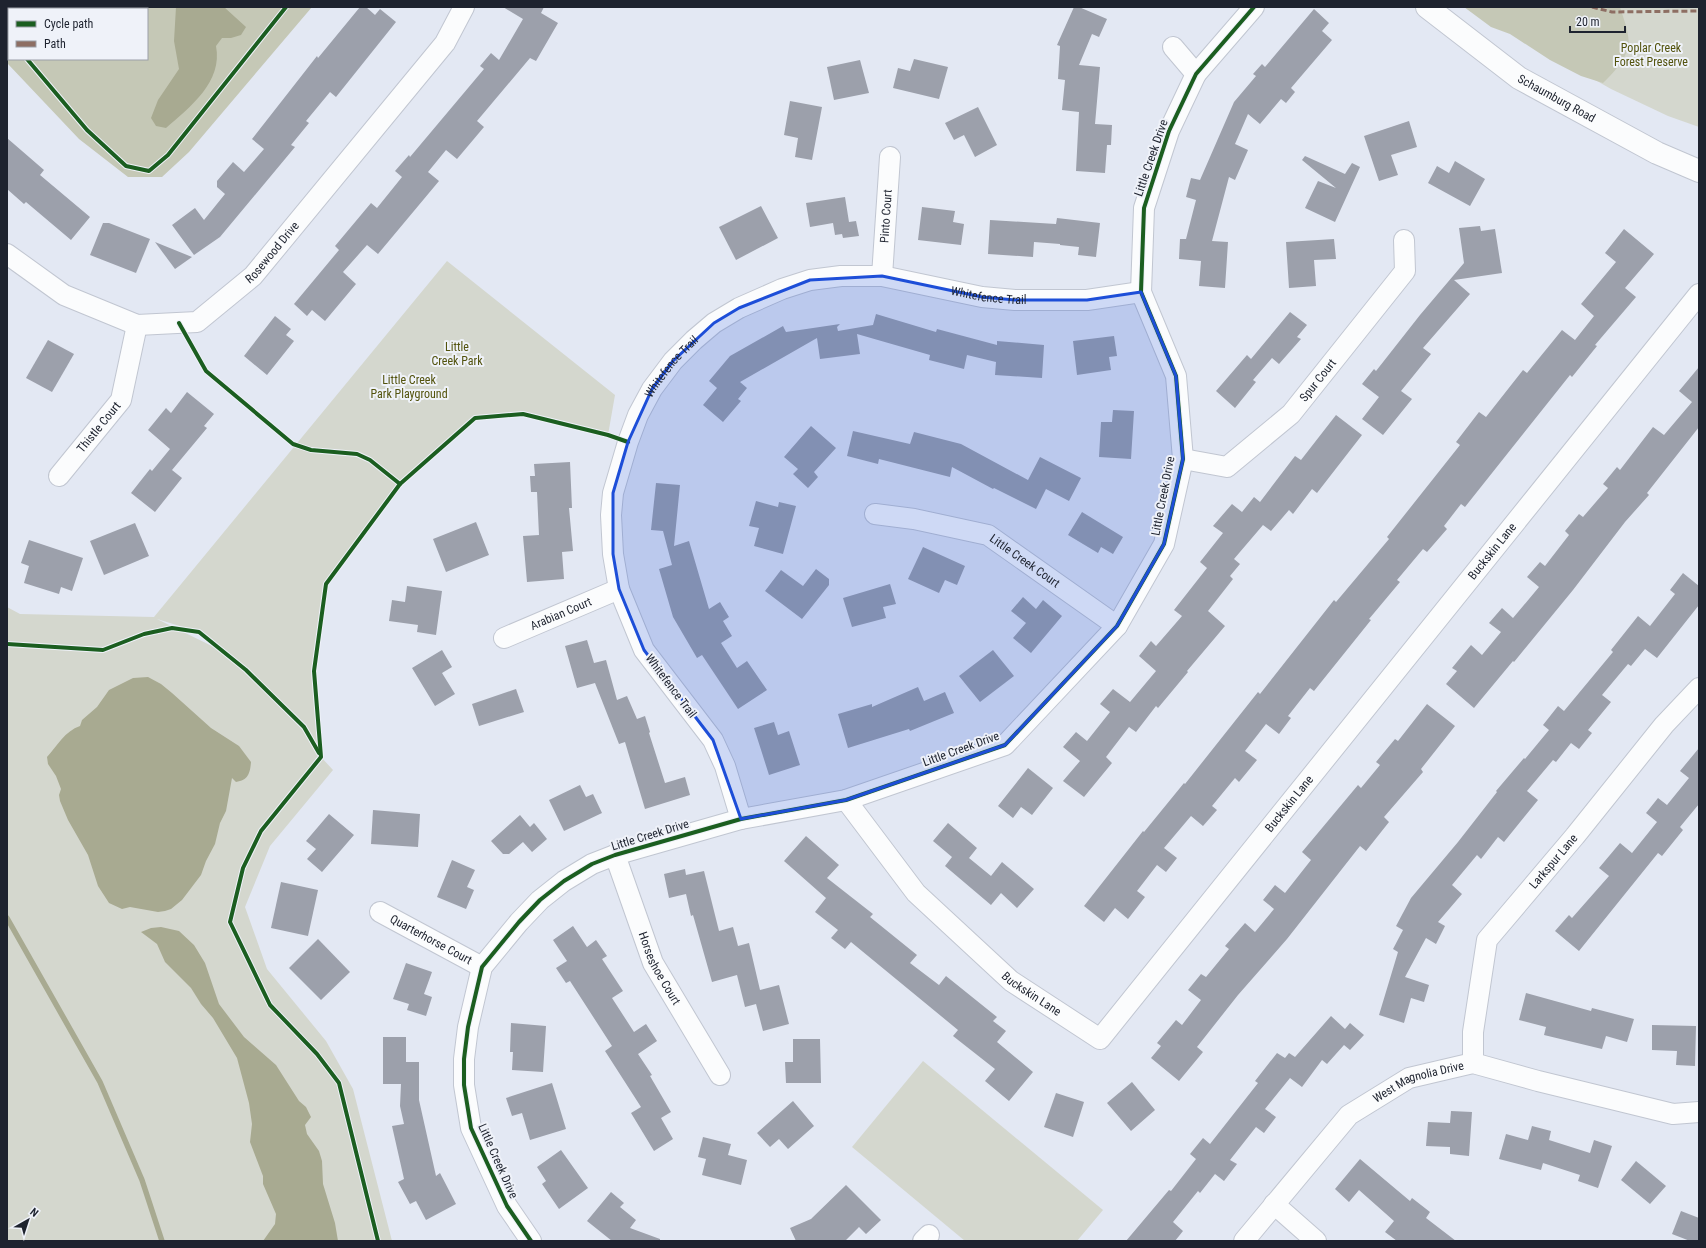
<svg xmlns="http://www.w3.org/2000/svg" width="1706" height="1248" viewBox="0 0 1706 1248" font-family="'Roboto Condensed',sans-serif">
	<style>
		.green { fill: #d4d7ce; fill-rule: evenodd }
		.forest { fill: #c5c8b6; fill-rule: evenodd }
		.water { fill: #a8aa91 }
		.lines { fill: none; stroke-linecap: round; stroke-linejoin: round }
		.stream { stroke: #a8aa91; stroke-width: 5.5 }
		.building { fill: #9ca0ab }
		.street-casing { stroke: #c1c6d1; stroke-width: 22 }
		.secondary-casing { stroke: #c1c6d1; stroke-width: 24 }
		.street { stroke: #fbfcfd; stroke-width: 20 }
		.secondary { stroke: #fbfcfd; stroke-width: 22 }
		.quiet { stroke: #8d6e63; stroke-width: 3; stroke-dasharray: 6 3; stroke-linecap: butt }
		.cycleway-casing { stroke: #eff2f9; stroke-width: 6 }
		.cycleway { stroke: #1b5e20; stroke-width: 4 }
		.marked { fill: #1d4ed8; fill-opacity: 0.2; stroke: #1d4ed8; stroke-width: 3; stroke-linejoin: round }
		.labels { text-anchor: middle; dominant-baseline: central; stroke-width: 4; stroke-linejoin: round; paint-order: stroke }
		.park-label { font-size: 12px; fill: #52520c; stroke: #eff2f9 }
		.street-label { font-size: 12px; fill: #1e232f; stroke: #eff2f9 }
	</style>
	<rect width="100%" height="100%" fill="#e3e8f3"/>
	<g class="green">
		<polygon points="1483,7 1699,7 1699,127 1668,116 1611,89 1527,41"/>
		<path d="M 447,261 L 615,395 L 608,435 L 523,414 L 475,418 L 400,484 L 326,584 L 314,671 L 321,757 L 333,770 L 270,846 L 245,907 L 267,969 L 326,1041 L 353,1089 L 392,1241 L 7,1241 L 7,607 L 20,614 L 154,617 ZM 157,619 L 199,632 L 222,651 Z"/>
		<polygon points="923,1061 1103,1210 1077,1241 965,1241 852,1147"/>
	</g>
	<g class="forest">
		<path d="M 7,7 L 312,7 L 189,152 L 162,177 L 128,177 L 79,139 L 8,64 ZM 9,9 L 147,9 L 147,59 L 9,59 Z"/>
		<path d="M 1464,7 L 1620,7 C 1623,17 1631,37 1628,47 C 1625,61 1613,73 1603,83 L 1581,76 L 1550,60 L 1510,34 L 1491,27 Z"/>
	</g>
	<g class="water">
		<polygon points="44,7 141,7 140,9 48,9"/>
		<path d="M 176,7 L 224,7 L 246,27 L 241,35 L 231,38 L 222,38 L 216,46 C 223,82 190,107 166,128 L 156,126 L 151,118 L 158,100 L 179,69 L 174,41 Z"/>
		<path d="M 148,677 L 161,684 L 172,693 L 211,728 L 239,746 L 251,762 C 250,774 248,780 236,782 L 232,778 L 226,811 L 220,823 L 215,844 L 206,861 L 201,875 L 182,900 L 171,909 L 165,911 L 158,912 L 130,907 L 122,909 L 109,903 L 98,886 L 88,855 L 68,820 L 60,801 L 59,795 L 61,789 L 56,776 L 48,764 L 47,757 C 57,746 65,731 80,726 L 82,720 L 97,707 L 109,690 L 133,678 Z"/>
		<polygon points="161,927 179,931 194,945 205,963 219,1004 244,1037 276,1065 299,1101 306,1107 311,1117 305,1125 307,1134 319,1151 322,1161 323,1184 335,1223 338,1241 263,1241 275,1224 276,1214 263,1184 263,1176 250,1142 252,1124 249,1103 237,1058 213,1018 201,1004 191,988 165,962 157,944 141,932 151,928"/>
	</g>
	<g class="lines">
		<polyline class="stream" points="7,918 100,1082 142,1180 162,1241"/>
	</g>
	<g class="building">
		<polygon points="360,7 366,7 375,15 380,9 396,22 336,97 330,92 306,121 309,123 291,145 295,147 220,237 194,255 172,225 195,208 204,220 225,194 217,187 217,181 233,162 244,172 264,149 252,139 317,56 318,58"/>
		<polygon points="503,7 544,7 541,13 558,23 536,61 530,58 477,121 484,127 457,159 446,150 428,172 439,181 378,254 367,245 343,272 356,284 325,321 312,310 307,316 294,304 339,250 335,246 371,203 377,208 402,177 395,171 409,155 410,157 484,69 480,66 491,53 499,60 523,19"/>
		<polygon points="1074,7 1079,7 1107,19 1099,37 1092,34 1079,65 1100,67 1095,124 1112,125 1111,145 1107,145 1105,173 1076,171 1079,112 1062,110 1065,80 1058,79 1060,46 1057,45"/>
		<polygon points="1314,9 1329,23 1322,31 1332,40 1291,88 1295,92 1286,103 1281,99 1260,124 1248,114 1235,144 1248,150 1235,180 1229,177 1212,241 1228,242 1225,288 1199,286 1201,261 1179,259 1180,239 1186,239 1196,200 1186,197 1191,178 1200,180 1234,102 1256,76 1253,74 1262,64 1265,67"/>
		<polygon points="914,59 948,67 939,99 893,88 898,68 910,71"/>
		<polygon points="860,60 869,93 834,100 827,67"/>
		<polygon points="790,101 822,107 812,160 795,157 798,138 784,135"/>
		<polygon points="978,107 997,145 975,157 964,135 954,140 945,123"/>
		<polygon points="1409,121 1417,147 1391,155 1398,175 1379,181 1364,136"/>
		<polygon points="7,138 44,170 40,175 90,217 71,240 26,202 24,204 7,189"/>
		<polygon points="1305,156 1345,174 1352,163 1360,167 1335,222 1305,208 1318,181 1336,188 1302,160"/>
		<polygon points="1455,161 1485,179 1470,206 1428,183 1437,166 1449,173"/>
		<polygon points="845,197 849,222 856,221 859,236 843,238 842,234 835,235 833,223 810,227 806,203"/>
		<polygon points="761,206 778,238 736,260 719,227"/>
		<polygon points="922,207 955,211 953,222 964,224 961,245 918,240"/>
		<polygon points="1057,218 1100,223 1096,257 1078,255 1079,247 1060,245 1060,244 1034,242 1033,257 988,254 990,220 1056,224"/>
		<polygon points="103,223 109,223 150,239 136,273 90,255"/>
		<polygon points="1480,226 1481,231 1495,229 1502,273 1454,280 1470,294 1423,348 1431,354 1401,391 1412,399 1383,435 1362,419 1379,397 1362,384 1374,369 1376,371 1420,315 1464,263 1459,228"/>
		<polygon points="1624,229 1654,254 1625,288 1636,297 1595,345 1597,346 1572,377 1570,375 1465,507 1461,504 1444,526 1447,529 1427,552 1423,549 1397,580 1400,582 1369,619 1371,620 1314,691 1310,688 1288,716 1291,718 1279,734 1266,724 1245,751 1257,760 1239,782 1235,778 1212,806 1217,810 1203,826 1191,816 1164,848 1177,858 1166,872 1157,865 1137,891 1145,897 1128,919 1115,908 1104,922 1084,906 1143,831 1144,832 1184,783 1185,784 1258,692 1260,694 1334,600 1336,602 1389,539 1387,537 1460,445 1456,442 1479,412 1486,417 1523,370 1527,373 1562,330 1575,340 1594,316 1581,304 1616,262 1605,253"/>
		<polygon points="1334,239 1336,259 1314,260 1316,286 1289,288 1286,242"/>
		<polygon points="155,242 192,257 175,269"/>
		<polygon points="1290,312 1307,325 1297,337 1301,339 1279,364 1272,358 1253,380 1256,382 1235,408 1216,391 1247,355 1251,359"/>
		<polygon points="876,314 936,332 937,329 997,345 997,341 1044,345 1042,378 995,375 996,362 967,355 964,369 929,360 930,355 857,334 860,354 820,359 817,338 740,382 747,388 738,399 741,401 723,422 703,405 717,388 709,381 730,356 783,326 786,332 840,324 837,327 838,331 873,325"/>
		<polygon points="275,316 291,329 286,335 294,341 267,375 244,356"/>
		<polygon points="1114,336 1117,356 1109,357 1111,370 1077,375 1073,341"/>
		<polygon points="48,340 74,354 52,392 26,378"/>
		<polygon points="1699,367 1699,427 1647,493 1649,495 1625,522 1573,590 1514,662 1513,661 1474,708 1446,684 1457,671 1452,668 1471,645 1482,655 1501,632 1489,623 1502,608 1513,618 1539,587 1527,577 1540,562 1545,566 1569,535 1565,531 1579,514 1583,517 1608,488 1603,484 1617,467 1620,470 1653,427 1664,435 1692,402 1679,391"/>
		<polygon points="187,392 214,414 204,426 207,428 172,470 182,478 155,512 131,493 150,469 152,471 170,449 148,430 166,408 171,413"/>
		<polygon points="1113,410 1134,411 1131,459 1099,457 1101,422 1112,422"/>
		<polygon points="1336,415 1362,435 1317,493 1312,489 1293,514 1289,510 1271,531 1263,525 1234,559 1240,564 1230,576 1233,579 1208,611 1225,626 1187,671 1188,672 1158,708 1156,706 1136,732 1129,727 1106,757 1112,763 1084,797 1063,781 1080,761 1063,747 1076,732 1087,741 1110,712 1100,704 1113,689 1130,702 1156,671 1139,656 1151,641 1156,646 1182,616 1174,610 1207,568 1200,562 1223,533 1213,526 1232,504 1242,512 1254,497 1260,502 1295,456 1301,460"/>
		<polygon points="811,426 836,448 814,472 818,477 808,488 793,474 798,469 784,457"/>
		<polygon points="853,431 910,444 914,432 961,444 1028,480 1040,457 1081,478 1069,501 1046,489 1036,509 994,488 993,489 952,467 950,477 879,459 878,464 847,456"/>
		<polygon points="570,462 572,508 569,508 573,551 562,552 564,579 527,582 523,536 539,535 537,492 531,492 530,476 535,476 534,464"/>
		<polygon points="656,483 680,485 674,546 689,541 709,609 720,602 729,617 723,621 732,636 721,643 737,668 747,661 767,690 738,709 702,655 697,658 673,617 659,569 672,565 663,531 651,530"/>
		<polygon points="756,501 778,507 779,502 796,506 783,554 754,546 759,528 749,526"/>
		<polygon points="1082,512 1123,537 1113,554 1101,547 1098,553 1068,535"/>
		<polygon points="476,522 489,555 446,572 433,539"/>
		<polygon points="135,523 149,556 104,575 90,541"/>
		<polygon points="29,540 83,558 72,591 61,587 59,594 24,583 29,566 21,563"/>
		<polygon points="923,547 965,566 957,585 945,580 939,593 908,579"/>
		<polygon points="816,569 829,579 829,585 802,619 765,591 781,570 803,586"/>
		<polygon points="1683,573 1699,586 1699,605 1657,658 1645,649 1631,666 1628,664 1602,695 1611,702 1588,730 1592,733 1579,749 1571,743 1556,762 1553,760 1527,791 1538,800 1504,842 1498,837 1481,859 1477,855 1452,885 1462,894 1438,922 1445,926 1436,944 1426,938 1405,977 1429,985 1424,1002 1411,998 1404,1023 1379,1015 1398,952 1393,949 1403,930 1396,926 1411,898 1458,842 1497,792 1496,791 1524,758 1525,759 1549,730 1543,725 1558,706 1564,711 1613,652 1611,650 1638,616 1650,626 1675,594 1670,590"/>
		<polygon points="890,584 896,604 883,607 886,618 852,627 843,598"/>
		<polygon points="407,586 442,591 436,635 417,632 418,625 389,621 392,600 405,602"/>
		<polygon points="1023,597 1036,609 1043,600 1062,616 1031,653 1013,638 1026,623 1011,611"/>
		<polygon points="587,640 594,663 606,660 617,700 627,696 637,719 645,716 650,732 649,733 665,783 685,777 690,795 645,809 625,742 619,744 595,683 577,688 565,646"/>
		<polygon points="442,650 452,667 442,673 455,694 435,706 412,668"/>
		<polygon points="993,650 1014,676 980,702 959,676"/>
		<polygon points="918,687 924,701 945,692 954,713 910,731 909,729 848,748 838,714 872,704 872,707"/>
		<polygon points="516,689 524,712 479,726 472,704"/>
		<polygon points="1427,704 1455,726 1421,769 1423,772 1384,817 1389,822 1366,851 1360,846 1287,939 1238,995 1197,1047 1203,1052 1179,1081 1151,1058 1161,1046 1157,1043 1176,1020 1182,1025 1201,1000 1188,990 1201,974 1206,977 1229,949 1225,946 1245,923 1255,932 1274,909 1263,900 1275,885 1285,893 1311,860 1302,852 1358,785 1361,788 1380,765 1376,762 1395,739 1398,741"/>
		<polygon points="774,722 778,735 789,731 800,765 769,775 754,728"/>
		<polygon points="1699,748 1699,804 1680,827 1683,830 1662,856 1658,853 1579,951 1555,931 1569,915 1572,918 1609,876 1599,868 1620,843 1632,853 1657,822 1646,813 1658,798 1667,805 1689,778 1680,771"/>
		<polygon points="1028,768 1053,788 1032,815 1021,807 1013,818 998,806"/>
		<polygon points="580,785 586,797 593,794 602,813 564,831 549,800"/>
		<polygon points="373,810 420,814 418,847 371,844"/>
		<polygon points="329,814 354,835 322,872 307,859 316,849 306,841"/>
		<polygon points="520,815 530,827 534,823 547,839 532,852 523,842 509,854 503,854 491,841"/>
		<polygon points="948,823 977,848 969,858 991,876 1002,862 1034,889 1017,908 1001,893 991,905 945,866 952,857 933,841"/>
		<polygon points="806,836 839,865 827,878 873,914 870,917 917,955 910,963 939,985 946,976 997,1017 993,1021 1006,1031 997,1042 1033,1072 1009,1101 985,1081 995,1069 953,1036 958,1030 851,942 845,949 831,938 838,930 815,912 826,898 784,861"/>
		<polygon points="452,860 475,870 467,887 474,890 466,909 437,897"/>
		<polygon points="685,869 686,875 704,871 719,931 733,927 738,946 749,943 760,990 779,985 789,1024 763,1031 756,1004 745,1007 737,975 712,982 693,915 691,916 686,894 669,898 664,874"/>
		<polygon points="281,882 318,890 308,936 271,928"/>
		<polygon points="573,926 587,947 596,940 607,956 602,959 623,991 612,998 634,1032 646,1024 657,1041 638,1054 652,1075 650,1076 671,1112 661,1118 673,1139 654,1151 631,1113 641,1107 605,1051 612,1046 570,981 566,983 556,968 567,961 553,940"/>
		<polygon points="318,939 350,972 321,1000 289,968"/>
		<polygon points="406,963 432,972 424,994 432,997 426,1016 407,1010 409,1004 393,999"/>
		<polygon points="1526,993 1591,1011 1592,1008 1634,1019 1627,1042 1606,1036 1602,1049 1544,1035 1546,1027 1519,1020"/>
		<polygon points="1331,1016 1345,1029 1350,1023 1364,1035 1350,1050 1344,1045 1327,1064 1322,1060 1302,1087 1290,1078 1265,1109 1276,1117 1264,1133 1256,1127 1230,1160 1237,1164 1224,1181 1215,1174 1200,1193 1198,1191 1173,1222 1183,1231 1175,1241 1126,1241 1169,1190 1171,1191 1196,1159 1190,1154 1203,1138 1210,1144 1258,1083 1255,1081 1277,1053 1285,1058 1289,1053 1295,1057"/>
		<polygon points="511,1023 546,1026 543,1072 512,1070 513,1052 510,1052"/>
		<polygon points="1652,1025 1696,1026 1695,1066 1676,1065 1677,1051 1652,1050"/>
		<polygon points="383,1037 406,1037 406,1062 419,1062 419,1100 436,1176 440,1173 456,1204 426,1220 416,1201 410,1204 398,1182 404,1179 392,1126 404,1124 400,1106 401,1084 383,1084"/>
		<polygon points="793,1039 820,1039 821,1083 786,1083 785,1062 793,1062"/>
		<polygon points="1132,1082 1155,1110 1131,1131 1107,1103"/>
		<polygon points="552,1083 566,1129 530,1140 522,1113 512,1116 506,1098"/>
		<polygon points="1056,1093 1084,1102 1073,1137 1044,1127"/>
		<polygon points="793,1101 814,1126 788,1149 779,1139 770,1147 757,1133"/>
		<polygon points="1451,1111 1472,1112 1469,1156 1450,1154 1450,1147 1426,1146 1428,1122 1450,1123"/>
		<polygon points="1532,1126 1551,1131 1549,1140 1590,1153 1594,1140 1612,1146 1598,1188 1578,1181 1580,1175 1543,1163 1541,1170 1499,1159 1506,1134 1528,1140"/>
		<polygon points="703,1137 731,1144 728,1155 747,1160 741,1185 702,1175 706,1159 698,1157"/>
		<polygon points="561,1150 588,1188 559,1209 542,1184 546,1181 537,1167"/>
		<polygon points="1360,1159 1410,1201 1412,1198 1430,1212 1426,1218 1456,1241 1397,1241 1385,1232 1394,1221 1359,1190 1349,1202 1335,1189"/>
		<polygon points="1636,1161 1666,1186 1650,1204 1621,1180"/>
		<polygon points="846,1185 881,1220 866,1234 859,1227 845,1241 796,1241 790,1228 811,1219"/>
		<polygon points="611,1192 624,1203 620,1207 636,1220 630,1228 660,1239 660,1241 612,1241 587,1221"/>
		<polygon points="1681,1211 1699,1218 1699,1241 1690,1241 1672,1234"/>
	</g>
	<g class="lines">
		<g class="street-casing">
			<g id="street">
				<polyline points="1173,47 1196,74"/>
				<path id="s1" d="M 7,254 L 64,295 L 137,325 L 197,322 L 253,276 L 445,43 L 464,7"/>
				<path id="s2" d="M 882,276 L 890,157"/>
				<path id="s3" d="M 1183,459 L 1227,467 L 1291,414 L 1405,271 L 1404,240"/>
				<path id="s4" d="M 59,476 L 121,400 L 137,325"/>
				<path id="s5" d="M 875,514 L 914,519 L 988,535 L 1117,626"/>
				<path id="s6" d="M 504,638 L 619,589"/>
				<path id="s7" d="M 846,800 L 916,893 L 1011,981 L 1100,1039 L 1699,294"/>
				<path id="s8" d="M 741,819 L 725,766 L 713,740 L 644,650 L 619,589 L 613,554 L 611,515 L 613,493 L 628,442 L 638,415 L 652,389 L 673,361 L 694,340 L 714,323 L 739,308 L 782,289 L 810,280 L 841,276 L 882,276 L 982,297 L 1015,300 L 1087,300 L 1141,292"/>
				<path id="s9" d="M 615,855 L 653,963 L 720,1075"/>
				<path id="s10" d="M 380,912 L 482,967"/>
				<path id="s11" d="M 1473,1063 L 1473,1032 L 1487,940 L 1575,836 L 1664,725 L 1699,688"/>
				<polyline points="1274,1204 1316,1241"/>
				<polyline points="531,1241 507,1206 471,1128 464,1085 464,1059 468,1027 482,967 519,922 540,900 564,881 592,864 615,855 741,819 846,800 1005,745 1117,626 1164,544 1183,459 1176,376 1141,292 1144,208 1169,131 1196,74 1254,7"/>
				<polyline points="923,1241 929,1235"/>
				<path id="s12" d="M 1244,1241 L 1349,1115 L 1409,1078 L 1473,1063 L 1538,1081 L 1673,1114 L 1699,1112"/>
			</g>
		</g>
		<g class="secondary-casing">
			<g id="secondary">
				<path id="s13" d="M 1427,7 L 1519,78 L 1657,153 L 1699,171"/>
			</g>
		</g>
		<use href="#street" class="street"/>
		<use href="#secondary" class="secondary"/>
		<polyline class="quiet" points="1592,7 1612,12 1699,11"/>
		<g class="cycleway-casing">
			<g id="cycleway">
				<polyline points="27,59 87,130 126,166 149,171 168,155 286,7"/>
				<polyline points="179,323 206,371 293,444 311,450 357,454 370,460 400,484"/>
				<polyline points="7,644 103,650 144,634 172,628 199,632 246,670 304,727 319,753"/>
				<polyline points="378,1241 339,1083 317,1054 270,1005 230,922 243,868 261,831 321,757 314,671 326,584 400,484 475,418 523,414 608,435 628,442"/>
				<polyline points="531,1241 507,1206 471,1128 464,1085 464,1059 468,1027 482,967 519,922 540,900 564,881 592,864 615,855 741,819 846,800 1005,745 1117,626 1164,544 1183,459 1176,376 1141,292 1144,208 1169,131 1196,74 1254,7"/>
			</g>
		</g>
		<use href="#cycleway" class="cycleway"/>
	</g>
	<path class="marked" d="M 882,276 L 982,297 L 1015,300 L 1087,300 L 1141,292 L 1176,376 L 1183,459 L 1164,544 L 1117,626 L 1005,745 L 846,800 L 741,819 L 713,740 L 644,650 L 619,589 L 613,554 L 613,493 L 628,442 L 652,389 L 673,361 L 714,323 L 739,308 L 810,280 Z"/>
	<g class="labels">
		<g class="park-label">
			<text x="1651" y="48">Poplar Creek<tspan x="1651" dy="14">Forest Preserve</tspan></text>
			<text x="457" y="347">Little<tspan x="457" dy="14">Creek Park</tspan></text>
			<text x="409" y="380">Little Creek<tspan x="409" dy="14">Park Playground</tspan></text>
		</g>
		<g class="street-label">
			<text stroke="none"><textPath href="#s13" startOffset="159">Schaumburg Road</textPath></text>
			<text transform="translate(1151 158) rotate(-71)">Little Creek Drive</text>
			<text stroke="none"><textPath href="#s2" startOffset="60">Pinto Court</textPath></text>
			<text stroke="none"><textPath href="#s1" startOffset="312">Rosewood Drive</textPath></text>
			<text stroke="none"><textPath href="#s8" startOffset="849">Whitefence Trail</textPath></text>
			<text stroke="none"><textPath href="#s8" startOffset="501">Whitefence Trail</textPath></text>
			<text stroke="none"><textPath href="#s3" startOffset="171">Spur Court</textPath></text>
			<text stroke="none"><textPath href="#s4" startOffset="63">Thistle Court</textPath></text>
			<text transform="translate(1163 496) rotate(-79)">Little Creek Drive</text>
			<text stroke="none"><textPath href="#s7" startOffset="978">Buckskin Lane</textPath></text>
			<text stroke="none"><textPath href="#s5" startOffset="160">Little Creek Court</textPath></text>
			<text stroke="none"><textPath href="#s6" startOffset="62">Arabian Court</textPath></text>
			<text transform="translate(671 686) rotate(53)">Whitefence Trail</text>
			<text transform="translate(961 749) rotate(-20)">Little Creek Drive</text>
			<text stroke="none"><textPath href="#s7" startOffset="654">Buckskin Lane</textPath></text>
			<text transform="translate(650 835) rotate(-17)">Little Creek Drive</text>
			<text stroke="none"><textPath href="#s11" startOffset="227">Larkspur Lane</textPath></text>
			<text stroke="none"><textPath href="#s10" startOffset="58">Quarterhorse Court</textPath></text>
			<text stroke="none"><textPath href="#s9" startOffset="122">Horseshoe Court</textPath></text>
			<text stroke="none"><textPath href="#s7" startOffset="270">Buckskin Lane</textPath></text>
			<text stroke="none"><textPath href="#s12" startOffset="242">West Magnolia Drive</textPath></text>
			<text transform="translate(498 1161) rotate(66)">Little Creek Drive</text>
		</g>
	</g>
	<rect width="1706" height="1248" fill="none" stroke="#1e232f" stroke-width="16"/>
	<rect x="8" y="8" width="140" height="52" fill="#eff2f9" stroke="#9b9fa8"/>
	<rect x="16" y="21" width="20" height="6" fill="#1b5e20" stroke="#9b9fa8"/>
	<text x="44" y="28" font-size="12" fill="#1e232f">Cycle path</text>
	<rect x="16" y="41" width="20" height="6" fill="#8d6e63" stroke="#9b9fa8"/>
	<text x="44" y="48" font-size="12" fill="#1e232f">Path</text>
	<g transform="translate(28 1220) rotate(39)" stroke="#eff2f9" stroke-width="3" paint-order="stroke">
	<path d="M0-3L7 15L0 10L-7 15Z" fill="#1e232f"/>
	<text y="-6" font-size="11" font-weight="bold" text-anchor="middle" fill="#1e232f">N</text>
	</g>
	<path d="M1570 26v6h55v-6" fill="none" stroke="#1e232f" stroke-width="2"/>
	<text x="1576" y="26" font-size="12" fill="#1e232f" stroke="#eff2f9" stroke-width="3" paint-order="stroke">20 m</text>
</svg>
